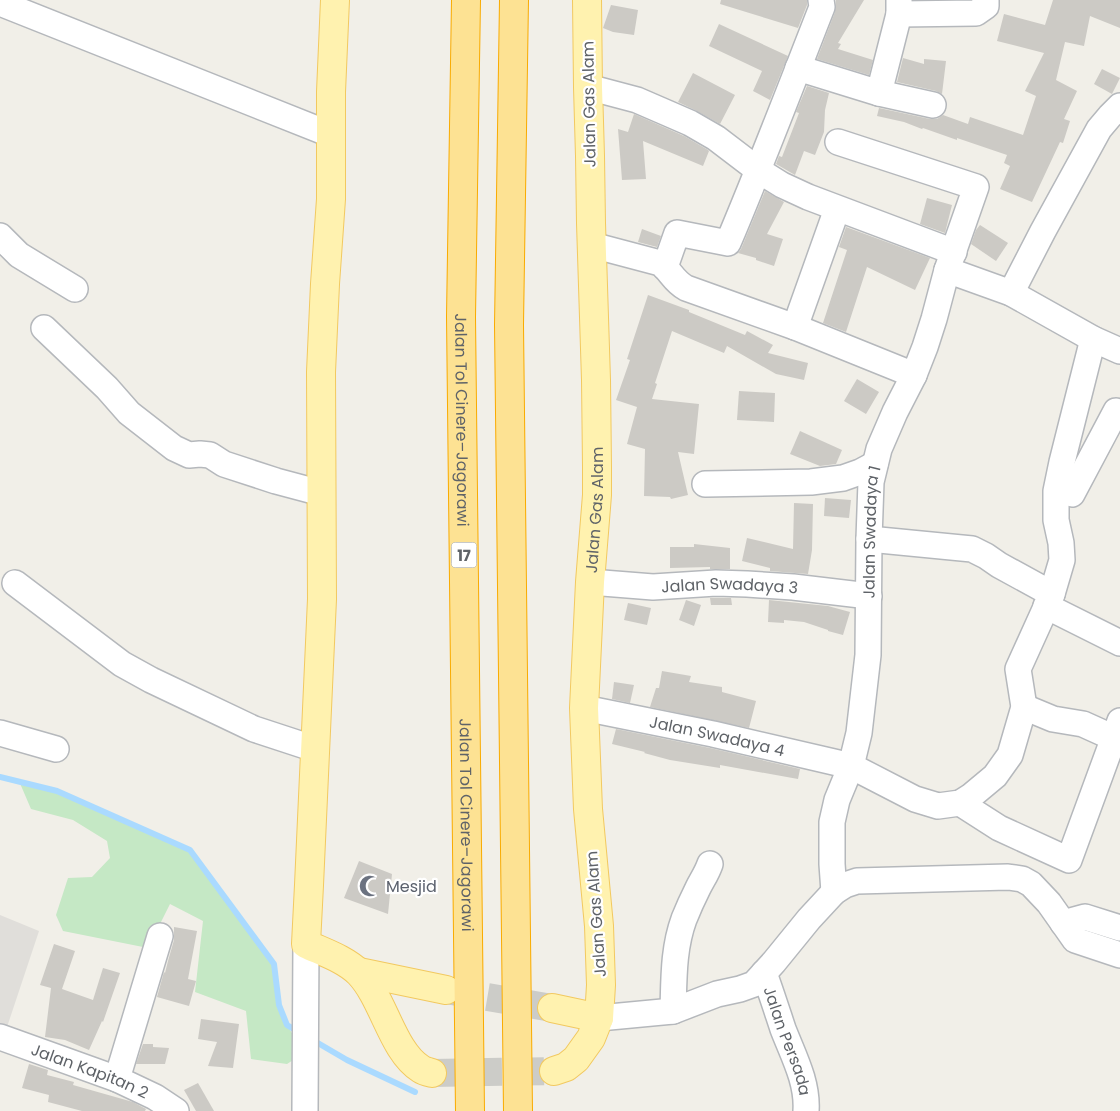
<svg xmlns="http://www.w3.org/2000/svg" width="1120" height="1111" viewBox="0 0 1120 1111" font-family="Poppins,sans-serif">
	<style>
		.industrial { fill: #e0deda }
		.green { fill: #c5e8c5 }
		.lines { fill: none; stroke-linecap: round; stroke-linejoin: round }
		.stream { stroke: #aadaff; stroke-width: 6 }
		.building { fill: #cccac5 }
		.major-tunnel { stroke: #ccccc8; stroke-width: 28; stroke-dasharray: 28 14; stroke-linecap: butt }
		.minor-casing { stroke: #b5b8bc; stroke-width: 28 }
		.major-casing { stroke: #f2c960; stroke-width: 30 }
		.highway-casing { stroke: #f9ab00; stroke-width: 30 }
		.minor { stroke: #fff; stroke-width: 25 }
		.major { stroke: #fff2af; stroke-width: 28 }
		.highway { stroke: #fde293; stroke-width: 28 }
		.labels { text-anchor: middle; dominant-baseline: central; stroke-width: 4.5; stroke-linejoin: round; paint-order: stroke }
		.shield { fill: #fff; stroke: #8f9295; stroke-width: 1 }
		.shield-label { font-size: 15px; font-weight: bold; fill: #5f6368 }
		.street-label { font-size: 16px; fill: #5f6368; stroke: #fff }
		.worship-label { font-size: 16px; fill: #5b616d; stroke: #fff; text-anchor: start }
	</style>
	<rect width="100%" height="100%" fill="#f1efe8"/>
	<polygon class="industrial" points="0,915 39,931 6,1030 0,1028"/>
	<polygon class="green" points="19,781 57,791 190,850 274,964 279,1005 287,1025 304,1053 287,1064 251,1059 246,1011 195,992 203,921 170,904 148,948 63,931 56,915 68,878 92,877 110,858 107,841 73,820 31,809"/>
	<g class="lines">
		<g class="stream">
			<polyline points="0,777 57,791 190,850 274,964 279,1005 287,1025 300,1033"/>
			<polyline points="311,1039 347,1060 415,1092"/>
		</g>
	</g>
	<g class="building">
		<polygon points="721,0 807,0 807,5 798,28 720,4"/>
		<polygon points="836,0 864,0 838,43 841,44 838,49 873,60 869,75 817,59 835,12"/>
		<polygon points="1053,0 1120,0 1120,28 1090,16 1084,46 1065,42 1056,80 1077,91 1064,119 1070,121 1063,143 1060,142 1032,202 1000,189 1010,166 1004,163 1007,155 957,138 957,140 923,128 922,129 904,122 877,116 879,108 930,119 937,119 943,115 968,124 970,117 1023,135 1036,96 1025,91 1044,53 997,41 1004,14 1045,25"/>
		<polygon points="611,5 638,10 634,35 613,32 603,28"/>
		<polygon points="719,24 788,56 770,100 753,91 762,71 709,46"/>
		<polygon points="903,58 924,64 924,59 946,61 942,94 936,91 897,82"/>
		<polygon points="1102,69 1120,78 1112,94 1094,84"/>
		<polygon points="693,73 735,95 720,124 697,111 678,102"/>
		<polygon points="807,86 829,93 825,110 824,132 815,155 804,151 795,175 776,164 779,156 782,157 799,113 796,112"/>
		<polygon points="634,114 684,136 708,150 709,151 703,166 643,141 646,179 622,180 618,129 628,132"/>
		<polygon points="765,191 784,202 767,234 783,239 774,266 756,260 756,258 738,253 741,249"/>
		<polygon points="927,198 952,205 945,233 920,224"/>
		<polygon points="980,225 1008,243 996,261 971,244 976,230"/>
		<polygon points="846,227 930,258 915,290 867,267 846,332 823,323 847,250 839,247"/>
		<polygon points="642,229 661,236 657,247 638,242"/>
		<polygon points="648,295 689,310 689,312 745,335 747,331 773,345 768,353 808,363 804,380 776,374 727,346 724,353 672,331 655,383 657,384 652,399 699,404 694,454 678,452 688,495 671,499 670,497 644,496 645,449 627,444 637,407 616,400 630,360 627,359"/>
		<polygon points="857,379 879,392 866,414 844,401"/>
		<polygon points="739,391 775,393 774,422 737,420"/>
		<polygon points="800,431 842,450 836,464 820,466 790,454"/>
		<polygon points="825,498 851,500 849,518 824,516"/>
		<polygon points="794,503 813,504 812,550 808,574 770,571 770,568 742,561 747,538 793,549"/>
		<polygon points="694,544 730,548 730,569 710,569 710,567 670,568 670,547 694,547"/>
		<polygon points="710,598 731,598 732,605 711,605"/>
		<polygon points="686,600 701,605 694,626 679,620"/>
		<polygon points="769,600 828,606 850,612 843,635 828,631 828,630 804,622 784,620 784,623 768,622"/>
		<polygon points="628,603 651,608 647,625 624,620"/>
		<polygon points="662,671 691,676 689,682 722,687 722,692 756,701 749,728 650,707 656,688 659,688"/>
		<polygon points="614,682 634,685 630,703 612,699"/>
		<polygon points="616,729 710,748 800,769 798,779 720,765 720,768 670,760 644,753 645,752 612,744"/>
		<polygon points="359,861 392,874 388,914 344,898"/>
		<polygon points="174,927 197,931 188,979 196,981 189,1006 157,997 164,972 165,973 168,961 174,940"/>
		<polygon points="54,944 75,951 62,989 93,1000 103,968 120,973 103,1022 102,1021 89,1050 65,1040 45,1037 51,988 40,985"/>
		<polygon points="201,1019 239,1024 233,1068 208,1066 217,1042 198,1039"/>
		<polygon points="143,1044 153,1044 153,1047 169,1048 165,1064 136,1064"/>
		<polygon points="29,1064 48,1070 47,1075 74,1082 73,1085 133,1102 146,1109 145,1111 82,1111 48,1102 49,1095 22,1088"/>
		<polygon points="198,1083 214,1111 196,1111 184,1090"/>
	</g>
	<g class="lines">
		<g class="major-tunnel">
			<polyline points="446,990 552,1008"/>
			<polyline points="432,1073 554,1071"/>
		</g>
		<g class="minor-casing">
			<g id="minor">
				<polyline points="0,3 332,135"/>
				<polyline points="899,14 976,13 986,6 986,0"/>
				<polyline points="798,68 879,93 899,14 899,0"/>
				<polyline points="588,87 637,100 667,113 690,123 716,138 758,170 782,185 808,197 954,252"/>
				<polyline points="879,93 933,105"/>
				<polyline points="0,236 19,255 75,289"/>
				<path d="M 592,245 L 660,263 C 671,271 673,281 686,288 L 795,327 L 914,375"/>
				<path d="M 665,267 L 677,233 L 728,243 C 761,165 791,86 822,7 L 821,0"/>
				<polyline points="947,270 1011,293 1093,339 1120,351"/>
				<polyline points="1011,293 1043,231 1099,129 1110,116 1120,106"/>
				<polyline points="795,327 837,209"/>
				<polyline points="44,328 107,388 129,413 174,448 189,455 200,454 210,455 224,464 276,481 321,493"/>
				<polyline points="705,484 811,482 843,478 860,472 875,464"/>
				<polyline points="1072,494 1116,411"/>
				<polyline points="869,539 972,549 986,556 999,565 1052,594"/>
				<path id="s1" d="M 590,582 L 653,587 L 716,583 L 747,584 L 793,587 L 869,596"/>
				<polyline points="15,583 122,664 151,680 254,729 315,749"/>
				<polyline points="1046,606 1120,643"/>
				<polyline points="1024,707 1053,719 1083,724 1114,738"/>
				<path id="s2" d="M 584,708 L 713,734 L 851,766 L 915,799 L 938,806 L 960,803 L 971,796 L 995,776 L 1010,755 L 1024,707 L 1018,669 L 1052,594 L 1062,560 L 1061,543 L 1056,520 L 1056,491 L 1062,462 L 1093,339"/>
				<polyline points="0,733 56,749"/>
				<polyline points="960,803 999,828 1069,860 1120,721"/>
				<path id="s3" d="M 834,892 L 832,864 L 832,822 L 837,800 L 851,766 L 859,733 L 868,655 L 869,539 L 871,482 L 879,449 L 895,412 L 914,375 L 925,347 L 934,319 L 947,270 L 976,187 L 838,142"/>
				<polyline points="1063,923 1085,917 1120,928"/>
				<path id="s4" d="M 764,973 C 771,992 777,1011 783,1029 C 793,1055 808,1082 806,1111"/>
				<path d="M 673,1011 C 674,980 673,949 684,919 C 688,909 693,898 698,888 C 702,880 707,873 710,864"/>
				<polyline points="599,1018 673,1011 717,994 740,989 754,984 774,962 809,919 834,892 845,885 857,881 1008,877 1022,879 1031,884 1049,903 1075,940 1120,955"/>
				<path id="s5" d="M 0,1037 L 117,1079 L 155,1097 L 176,1111"/>
				<polyline points="117,1079 160,936"/>
				<polyline points="305,1111 306,944"/>
			</g>
		</g>
		<g class="major-casing">
			<g id="major">
				<path d="M 335,0 L 331,92 L 331,199 L 325,284 L 321,372 L 322,599 L 309,885 L 306,944 C 323,952 345,959 359,973 C 384,999 392,1051 421,1069 C 424,1071 428,1072 432,1073"/>
				<polyline points="359,972 446,990"/>
				<polyline points="552,1008 599,1018"/>
				<path id="s6" d="M 554,1071 L 566,1067 L 576,1059 L 591,1038 L 599,1018 L 601,985 L 599,926 L 588,809 L 584,708 L 590,582 L 597,495 L 597,467 L 596,380 L 591,223 L 590,156 L 588,87 L 587,0"/>
			</g>
		</g>
		<g class="highway-casing">
			<g id="highway">
				<path id="s7" d="M 466,0 L 461,317 L 470,1111"/>
				<polyline points="514,0 509,325 518,1111"/>
			</g>
		</g>
		<use href="#minor" class="minor"/>
		<use href="#major" class="major"/>
		<use href="#highway" class="highway"/>
	</g>
	<defs>
		<g id="mosque-bare" transform="scale(1.725)"><path d="M3.5-4.9A6 6 0 1 0 3.5 4.9A5 5 0 1 1 3.5-4.9Z" fill="#6b7280" stroke="#fff" stroke-width="2.5" paint-order="stroke"/></g>
	</defs>
	<g fill-rule="evenodd">
		<use href="#mosque-bare" x="370" y="886"/>
	</g>
	<g class="labels">
		<rect class="shield" x="451.5" y="542.5" width="25" height="25" rx="4"/>
		<g class="shield-label">
			<text x="464" y="555">17</text>
		</g>
		<g class="street-label">
			<text transform="translate(589 104) rotate(-91)">Jalan Gas Alam</text>
			<text stroke="none"><textPath href="#s7" startOffset="420">Jalan Tol Cinere–Jagorawi</textPath></text>
			<text stroke="none"><textPath href="#s6" startOffset="582">Jalan Gas Alam</textPath></text>
			<text stroke="none"><textPath href="#s3" startOffset="365">Jalan Swadaya 1</textPath></text>
			<text stroke="none"><textPath href="#s1" startOffset="140">Jalan Swadaya 3</textPath></text>
			<text stroke="none"><textPath href="#s2" startOffset="136">Jalan Swadaya 4</textPath></text>
			<text stroke="none"><textPath href="#s7" startOffset="825">Jalan Tol Cinere–Jagorawi</textPath></text>
			<text transform="translate(596 914) rotate(-94)">Jalan Gas Alam</text>
			<text stroke="none"><textPath href="#s4" startOffset="72">Jalan Persada</textPath></text>
			<text stroke="none"><textPath href="#s5" startOffset="96">Jalan Kapitan 2</textPath></text>
		</g>
		<g class="worship-label">
			<text x="386" y="886">Mesjid</text>
		</g>
	</g>
</svg>
